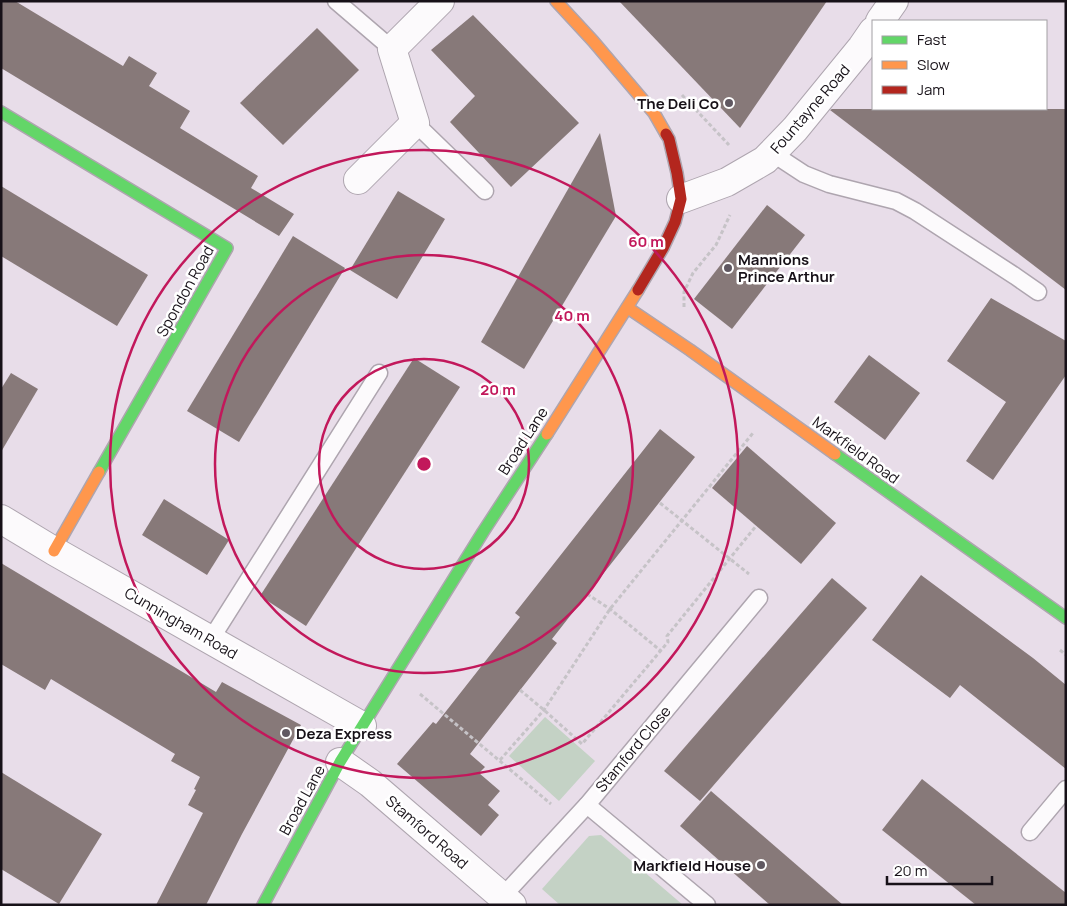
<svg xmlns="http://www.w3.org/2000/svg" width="1067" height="906" viewBox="0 0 1067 906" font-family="Manrope,sans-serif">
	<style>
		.green { fill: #c4d2c5 }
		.building { fill: #877979 }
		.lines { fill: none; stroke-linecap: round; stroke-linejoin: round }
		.lane-casing { stroke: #aea5af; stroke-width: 19 }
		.street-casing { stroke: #aea5af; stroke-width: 30 }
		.fast-casing { stroke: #aea5af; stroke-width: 14 }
		.slow-casing { stroke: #aea5af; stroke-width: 14 }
		.jam-casing { stroke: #aea5af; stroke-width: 14 }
		.path { stroke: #c6c3c7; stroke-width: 3; stroke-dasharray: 4 2.5; stroke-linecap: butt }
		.lane { stroke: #fcfafc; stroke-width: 16 }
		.street { stroke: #fcfafc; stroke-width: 28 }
		.fast { stroke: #63d668; stroke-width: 11 }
		.slow { stroke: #ff974d; stroke-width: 11 }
		.jam { stroke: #b3261e; stroke-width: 11 }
		.ring { fill: none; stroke: #c2185b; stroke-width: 2.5 }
		.poi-dot { fill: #605861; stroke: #fff; stroke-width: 2 }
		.labels { text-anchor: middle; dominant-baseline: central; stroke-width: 5; stroke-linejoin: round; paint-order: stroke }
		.poi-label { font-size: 15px; font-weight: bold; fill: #171118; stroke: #fff; text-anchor: end }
		.street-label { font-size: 15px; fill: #171118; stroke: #fff }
		.centre { fill: #c2185b; stroke: #fff; stroke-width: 2.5 }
		.ring-label { font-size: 15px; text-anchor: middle; font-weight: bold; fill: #c2185b; stroke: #fff; stroke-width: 5; stroke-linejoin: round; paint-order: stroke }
	</style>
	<rect width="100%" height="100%" fill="#e8dde9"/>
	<g class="green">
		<polygon points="545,717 595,761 559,801 509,756"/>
		<polygon points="601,835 683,905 560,905 542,889 589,836"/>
	</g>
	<g class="building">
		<polygon points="1,1 15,1 123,66 129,56 157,73 149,86 190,111 180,128 258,176 251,188 294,214 279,236 1,68"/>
		<polygon points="619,1 827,1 740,128"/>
		<polygon points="473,15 579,123 511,187 450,122 475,96 431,50"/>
		<polygon points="317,28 359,70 283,145 240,103"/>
		<polygon points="832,109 1066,109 1066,290 830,110"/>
		<polygon points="600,133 616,216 524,369 481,342"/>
		<polygon points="1,186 148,275 117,326 1,256"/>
		<polygon points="398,191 445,219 397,299 350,270"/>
		<polygon points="767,205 805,235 732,329 694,299"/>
		<polygon points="293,236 345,268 239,442 187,411"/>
		<polygon points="991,298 1066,341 1066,375 993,480 966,461 1006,402 947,361"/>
		<polygon points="869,355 920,393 885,440 834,402"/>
		<polygon points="414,358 460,387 306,626 260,596"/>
		<polygon points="11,373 38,389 1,452 1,389"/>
		<polygon points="660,429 695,457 552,639 557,643 470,754 485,767 479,773 500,791 488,805 499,815 481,836 397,764 433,722 436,724 520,617 515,613"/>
		<polygon points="747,446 836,523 801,564 712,488"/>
		<polygon points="164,499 229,540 207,575 142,535"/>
		<polygon points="1,563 216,692 222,682 301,725 242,834 206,905 156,905 203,813 188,805 196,790 194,789 200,777 171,761 175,754 51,679 45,690 1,664"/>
		<polygon points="921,575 1033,658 1066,685 1066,769 960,685 950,698 872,640"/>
		<polygon points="832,578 867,608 700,801 664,771"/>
		<polygon points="1,772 102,834 59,904 1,869"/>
		<polygon points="922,779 1066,893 1066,905 976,905 882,830"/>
		<polygon points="711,791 843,905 770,905 680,826"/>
	</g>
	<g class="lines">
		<g class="lane-casing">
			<g id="lane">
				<polyline points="336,1 392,49"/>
				<polyline points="415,123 485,191"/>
				<polyline points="772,153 804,174 829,184 896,201 915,211 1015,276 1038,292"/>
				<polyline points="211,639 379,373"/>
				<polyline points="587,805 707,905"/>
				<polyline points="1030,832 1066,789"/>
				<polyline points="503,896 587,805 759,598"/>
			</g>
		</g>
		<g class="street-casing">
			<g id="street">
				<polyline points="880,21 894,1"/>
				<polyline points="358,180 415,123 392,49 440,1"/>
				<polyline points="681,199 727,182 765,160 795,129 862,47 873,31"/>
				<polyline points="1,519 54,551 362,726"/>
				<polyline points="340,762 370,783 512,905"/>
			</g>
		</g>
		<g class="fast-casing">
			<g id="fast">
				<polyline points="1,112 227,248 99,472"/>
				<polyline points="835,454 1066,618"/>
				<polyline points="263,905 340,762 483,532 547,434"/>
			</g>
		</g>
		<g class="slow-casing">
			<g id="slow">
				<polyline points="556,1 593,41 654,113 666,134"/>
				<polyline points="628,308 690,350 835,454"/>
				<polyline points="547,434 638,290"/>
				<polyline points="54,551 99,472"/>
			</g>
		</g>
		<g class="jam-casing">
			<polyline id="jam" points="638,290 663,248 675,222 681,199 677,173 669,139 666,134"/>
		</g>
		<g class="path">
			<polyline points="682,95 729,145"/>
			<polyline points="684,307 684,292 693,273 716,245 730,215"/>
			<polyline points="660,503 749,574"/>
			<polyline points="587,594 610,609 661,651"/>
			<polyline points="1060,650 1066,655"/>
			<polyline points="520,690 544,710 582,744 668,642 667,636 756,526"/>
			<polyline points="420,694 551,804"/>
			<polyline points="500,760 544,710 610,609 753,433"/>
		</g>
		<use href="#lane" class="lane"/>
		<use href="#street" class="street"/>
		<use href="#fast" class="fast"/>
		<use href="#slow" class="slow"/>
		<use href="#jam" class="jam"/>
	</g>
	<g class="ring">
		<circle cx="424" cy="464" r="105"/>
		<circle cx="424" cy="464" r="209"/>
		<circle cx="424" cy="464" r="314"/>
	</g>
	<g class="poi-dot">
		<circle cx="729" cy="103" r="5"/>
		<circle cx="728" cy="268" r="5"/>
		<circle cx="286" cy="733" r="5"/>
		<circle cx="761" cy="865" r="5"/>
	</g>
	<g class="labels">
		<g class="poi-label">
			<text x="719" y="103">The Deli Co</text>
			<text x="738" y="259" text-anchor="start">Mannions<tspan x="738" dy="17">Prince Arthur</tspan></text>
			<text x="296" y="733" text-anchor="start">Deza Express</text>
			<text x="751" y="865">Markfield House</text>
		</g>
		<g class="street-label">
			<text transform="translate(810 109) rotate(-49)">Fountayne Road</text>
			<text transform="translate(185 291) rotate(-61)">Spondon Road</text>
			<text transform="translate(523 441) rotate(-57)">Broad Lane</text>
			<text transform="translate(856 450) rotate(36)">Markfield Road</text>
			<text transform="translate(181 623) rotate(30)">Cunningham Road</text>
			<text transform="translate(633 749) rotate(-50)">Stamford Close</text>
			<text transform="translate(302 800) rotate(-61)">Broad Lane</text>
			<text transform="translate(427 832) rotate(41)">Stamford Road</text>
		</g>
	</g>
	<circle cx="424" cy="464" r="8" class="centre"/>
	<g class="ring-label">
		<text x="646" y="247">60 m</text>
		<text x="572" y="321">40 m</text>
		<text x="498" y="395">20 m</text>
	</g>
	<rect width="1067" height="906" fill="none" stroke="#171118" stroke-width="5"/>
	<rect x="872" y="20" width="175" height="90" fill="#ffffff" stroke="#a2a0a3"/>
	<rect x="882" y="36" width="25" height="8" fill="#63d668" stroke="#a2a0a3"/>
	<text x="917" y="45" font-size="15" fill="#171118">Fast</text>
	<rect x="882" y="61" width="25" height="8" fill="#ff974d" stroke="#a2a0a3"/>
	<text x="917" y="70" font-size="15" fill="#171118">Slow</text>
	<rect x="882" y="86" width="25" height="8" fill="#b3261e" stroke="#a2a0a3"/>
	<text x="917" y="95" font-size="15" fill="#171118">Jam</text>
	<path d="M887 876v8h105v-8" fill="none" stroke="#171118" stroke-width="2.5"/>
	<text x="894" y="876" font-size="15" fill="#171118" stroke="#ffffff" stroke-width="4" paint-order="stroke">20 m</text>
</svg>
